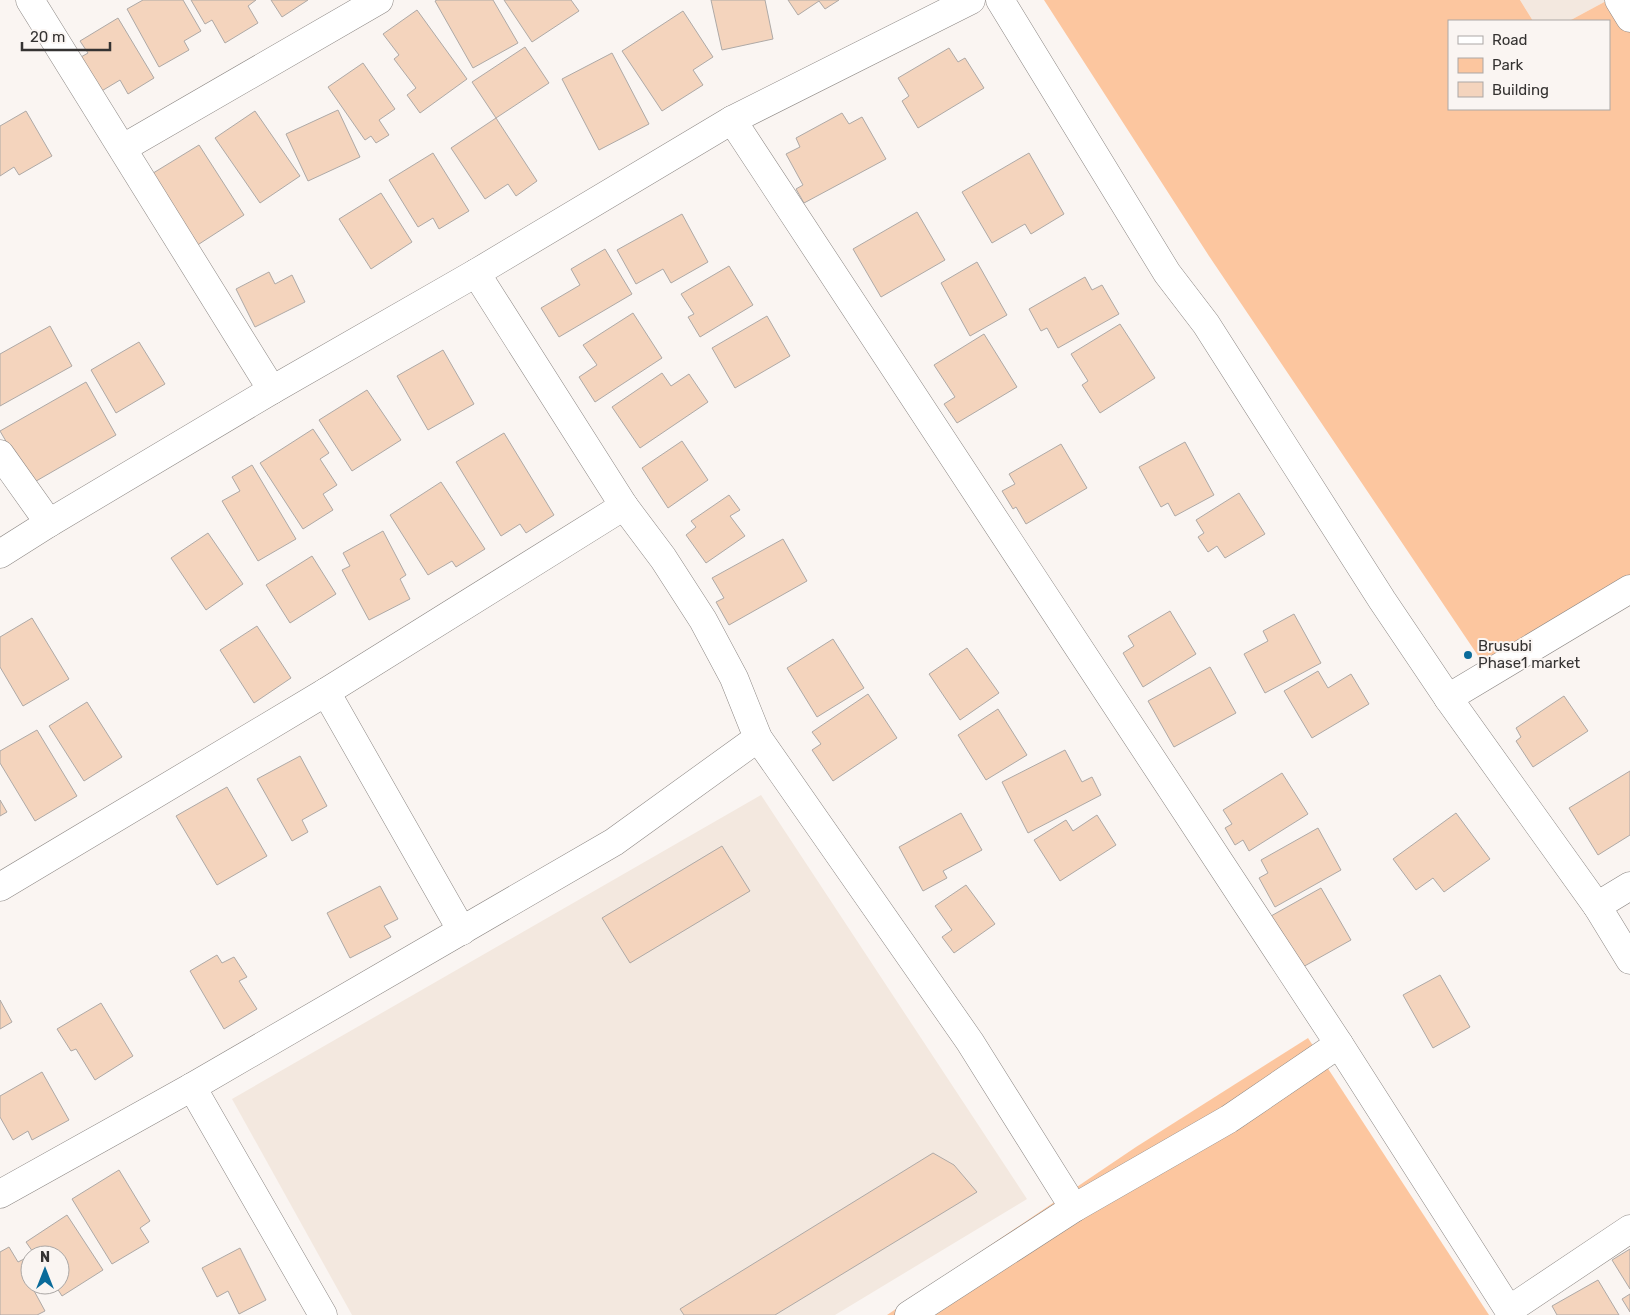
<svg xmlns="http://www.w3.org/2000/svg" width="1630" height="1315" viewBox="0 0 1630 1315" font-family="Rubik,sans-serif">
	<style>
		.built { fill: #f3e8df }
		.green { fill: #fcc69f }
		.building { fill: #f4d4bd; stroke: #aea9a6 }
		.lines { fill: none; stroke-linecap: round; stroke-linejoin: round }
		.street-casing { stroke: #8c8784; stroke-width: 29 }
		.street { stroke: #fff; stroke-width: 28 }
		.poi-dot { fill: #0a6b9a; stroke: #faf5f2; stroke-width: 2 }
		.labels { text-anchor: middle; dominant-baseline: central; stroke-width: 4; stroke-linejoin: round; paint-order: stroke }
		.poi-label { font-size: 15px; fill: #353332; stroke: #faf5f2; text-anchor: start }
	</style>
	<rect width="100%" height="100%" fill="#faf5f2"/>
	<g class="built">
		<polygon points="1520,0 1608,0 1569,21 1533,21"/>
		<polygon points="761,795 1027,1199 835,1315 352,1315 232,1099"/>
	</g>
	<g class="green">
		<polygon points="1044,0 1520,0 1533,21 1449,21 1449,109 1609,109 1609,21 1569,21 1608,0 1630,26 1630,592 1491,675 1209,256"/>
		<polygon points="1308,1038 1489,1315 887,1315 1136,1147"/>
	</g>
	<g class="building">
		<polygon points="143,0 183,0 201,31 184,41 189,50 159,67 127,9"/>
		<polygon points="191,0 256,0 248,6 258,23 225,43 212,20 205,24"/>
		<polygon points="271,0 308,0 282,17"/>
		<polygon points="437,0 493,0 518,43 473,68 435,1"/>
		<polygon points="504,0 571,0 579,11 532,42"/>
		<polygon points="711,0 765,0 773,39 722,50"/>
		<polygon points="788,0 839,0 825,9 819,1 798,15"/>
		<polygon points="417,10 467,79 420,113 407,95 416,88 394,59 399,55 383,34"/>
		<polygon points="683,11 713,57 693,70 703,85 662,111 622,51"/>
		<polygon points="118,18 154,78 128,94 120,80 95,95 74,61 88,53 80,41"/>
		<polygon points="525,47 549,83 496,118 472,82"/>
		<polygon points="949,48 958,62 965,58 984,88 918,128 902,101 909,96 898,78"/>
		<polygon points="612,53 649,124 599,150 562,79"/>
		<polygon points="363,63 395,109 379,120 389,135 376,143 371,136 365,140 328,87"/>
		<polygon points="338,110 360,157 308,181 286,134"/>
		<polygon points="26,111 52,156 19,175 14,167 0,176 0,126"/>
		<polygon points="255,111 300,176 260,203 215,138"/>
		<polygon points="842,113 849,124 862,117 886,159 804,203 796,189 803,185 786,154 800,147 796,138"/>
		<polygon points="496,118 537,181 516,196 508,184 485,199 451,148"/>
		<polygon points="199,145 244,215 196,246 150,175"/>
		<polygon points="433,153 469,211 439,229 433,218 418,227 389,180"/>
		<polygon points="1029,153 1064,214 1031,234 1025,224 992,243 962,192"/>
		<polygon points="381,193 412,242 371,269 339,219"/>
		<polygon points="917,212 945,260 881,297 853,249"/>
		<polygon points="682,214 708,262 671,283 663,269 636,284 617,250"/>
		<polygon points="605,249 632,294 559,337 541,308 580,285 571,269"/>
		<polygon points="977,262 1007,315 970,336 941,283"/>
		<polygon points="729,266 753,305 700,337 688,317 694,314 681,294"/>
		<polygon points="269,272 275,284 292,275 305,302 255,327 236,289"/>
		<polygon points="1085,277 1092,290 1102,285 1119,314 1058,348 1047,328 1041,331 1029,309"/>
		<polygon points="633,313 662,358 595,402 579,377 597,365 583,345"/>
		<polygon points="767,316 790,356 735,388 712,348"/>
		<polygon points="1120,324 1155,378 1100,413 1082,385 1088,381 1071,354"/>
		<polygon points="50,326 72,366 0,406 0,354"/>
		<polygon points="984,334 1017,387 957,423 944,404 955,397 934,365"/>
		<polygon points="139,342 165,384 116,413 91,370"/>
		<polygon points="443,350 474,404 428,430 397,376"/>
		<polygon points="662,373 671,386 689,374 708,402 640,448 612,407"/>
		<polygon points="86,382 116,435 31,484 0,431"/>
		<polygon points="367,390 401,440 352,471 319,420"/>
		<polygon points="313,429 329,453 320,459 337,485 323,494 333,510 303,529 260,463"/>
		<polygon points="504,433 554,515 526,533 520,524 501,536 456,462"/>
		<polygon points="682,441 708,480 668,508 642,468"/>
		<polygon points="1185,442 1214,495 1175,516 1168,503 1161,507 1139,467"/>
		<polygon points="1061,444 1087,488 1026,524 1016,507 1013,509 1002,491 1015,484 1009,474"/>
		<polygon points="252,465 296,539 258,561 222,501 240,491 232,477"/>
		<polygon points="441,482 485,549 456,567 452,561 428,575 390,515"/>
		<polygon points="1239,493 1265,534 1225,558 1217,546 1208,552 1198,537 1204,533 1196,520"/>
		<polygon points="729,495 740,510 730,516 745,536 706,563 686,535 696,527 691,521"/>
		<polygon points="383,531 406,575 400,579 410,599 369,620 342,570 350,566 343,553"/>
		<polygon points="208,533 243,584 206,610 171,558"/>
		<polygon points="783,539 807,581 729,625 716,602 724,598 712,578"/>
		<polygon points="312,556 336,594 290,623 266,585"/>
		<polygon points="1170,611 1196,654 1143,687 1123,653 1134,646 1128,636"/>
		<polygon points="1294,614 1321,663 1265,693 1244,654 1268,641 1263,631"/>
		<polygon points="32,618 69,679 23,706 0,667 0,637"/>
		<polygon points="257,626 291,678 254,703 220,650"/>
		<polygon points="833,639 864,688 817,717 787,668"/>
		<polygon points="967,648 999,693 960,720 929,674"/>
		<polygon points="1210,667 1236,713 1174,747 1148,701"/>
		<polygon points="1318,671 1328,688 1351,674 1369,704 1312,738 1284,691"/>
		<polygon points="868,694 897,738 833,781 812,750 821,744 812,732"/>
		<polygon points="1564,696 1588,731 1533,767 1516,741 1521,737 1516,728"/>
		<polygon points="87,702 122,757 84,781 49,726"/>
		<polygon points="998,709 1027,755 986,780 958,735"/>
		<polygon points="37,730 77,796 35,821 0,763 0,751"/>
		<polygon points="1065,750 1082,782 1092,777 1101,795 1028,833 1002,782"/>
		<polygon points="300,756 327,806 302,820 308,832 292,841 257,779"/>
		<polygon points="1630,771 1630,835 1598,855 1569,808"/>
		<polygon points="1282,773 1308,814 1249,851 1243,840 1235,845 1225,828 1232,824 1223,810"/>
		<polygon points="227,787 267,856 217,885 176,816"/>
		<polygon points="0,800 7,812 0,816"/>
		<polygon points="961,813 982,850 943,871 947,878 923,891 899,847"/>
		<polygon points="1456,813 1490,859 1444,892 1433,878 1416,890 1393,859"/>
		<polygon points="1097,815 1116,845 1060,881 1034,840 1066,820 1073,831"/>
		<polygon points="1318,828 1341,870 1275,907 1259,878 1268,873 1261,860"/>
		<polygon points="722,846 750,891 630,963 602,918"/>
		<polygon points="966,885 995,924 954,953 942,937 952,930 935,906"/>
		<polygon points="380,886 398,919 384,926 391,937 350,958 327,913"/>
		<polygon points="1321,888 1351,940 1301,968 1271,916"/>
		<polygon points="217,955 222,963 234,957 247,977 239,981 257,1009 224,1029 190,971"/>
		<polygon points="1440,975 1470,1027 1433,1048 1403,995"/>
		<polygon points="0,1000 12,1022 0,1029"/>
		<polygon points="101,1003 133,1056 95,1080 76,1049 71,1051 57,1029"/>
		<polygon points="42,1072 69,1120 32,1140 28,1131 13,1140 0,1117 0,1096"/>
		<polygon points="933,1153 954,1165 977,1192 775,1315 684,1315 680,1309"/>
		<polygon points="119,1170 150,1221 140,1228 149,1242 112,1264 72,1199"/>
		<polygon points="67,1215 103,1270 62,1296 55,1285 60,1285 60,1255 35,1255 26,1242"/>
		<polygon points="9,1247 18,1262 26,1258 30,1265 30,1285 36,1285 32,1287 45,1311 37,1315 0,1315 0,1252"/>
		<polygon points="240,1248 266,1300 239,1314 228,1291 217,1297 202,1268"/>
		<polygon points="1630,1249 1630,1289 1612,1260"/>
		<polygon points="1598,1280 1619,1315 1557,1315 1552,1306"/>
		<polygon points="1630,1294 1630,1312 1622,1299"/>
	</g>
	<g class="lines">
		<g class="street-casing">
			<g id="street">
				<polyline points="30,0 272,390"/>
				<polyline points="1000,0 1167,273 1206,324 1382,600 1448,698 1597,906 1630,960"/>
				<polyline points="1619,0 1630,18"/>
				<polyline points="732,120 1339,1044 1512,1315"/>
				<polyline points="123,148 379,0"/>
				<polyline points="476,273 624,506 663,558 703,620 734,678 758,738 970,1042 1074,1208"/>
				<polyline points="0,454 49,523"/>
				<polyline points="0,554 49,523 272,390 476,273 732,120 971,0"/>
				<polyline points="326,692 462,931"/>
				<polyline points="1448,698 1630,589"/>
				<polyline points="0,887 326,692 624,506"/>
				<polyline points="1597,906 1630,886"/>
				<polyline points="192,1087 323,1315"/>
				<polyline points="0,1194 192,1087 614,842 758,738"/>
				<polyline points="1509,1310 1630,1229"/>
				<polyline points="909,1315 1074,1208 1229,1119 1339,1044"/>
			</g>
		</g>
		<use href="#street" class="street"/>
	</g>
	<circle class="poi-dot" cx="1468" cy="655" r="5"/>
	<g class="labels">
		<g class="poi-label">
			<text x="1478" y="646">Brusubi<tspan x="1478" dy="17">Phase1 market</tspan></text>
		</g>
	</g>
	<rect x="1448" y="20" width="162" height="90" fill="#faf5f2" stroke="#aba7a5"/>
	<rect x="1458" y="36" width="25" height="8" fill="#ffffff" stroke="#aba7a5"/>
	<text x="1492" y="45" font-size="15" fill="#353332">Road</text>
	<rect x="1458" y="58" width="25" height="15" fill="#fcc69f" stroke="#aba7a5"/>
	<text x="1492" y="70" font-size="15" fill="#353332">Park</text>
	<rect x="1458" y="82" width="25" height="15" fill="#f4d4bd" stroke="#aba7a5"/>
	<text x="1492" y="95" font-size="15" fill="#353332">Building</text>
	<g transform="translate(45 1270)"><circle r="24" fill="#faf5f2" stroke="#aba7a5"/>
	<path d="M0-4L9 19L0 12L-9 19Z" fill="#0a6b9a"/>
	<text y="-8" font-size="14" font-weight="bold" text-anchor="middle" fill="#353332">N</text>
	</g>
	<path d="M22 42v8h88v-8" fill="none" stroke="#353332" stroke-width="2.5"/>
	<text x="30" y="42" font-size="15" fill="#353332" stroke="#faf5f2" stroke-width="4" paint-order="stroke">20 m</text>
</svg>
